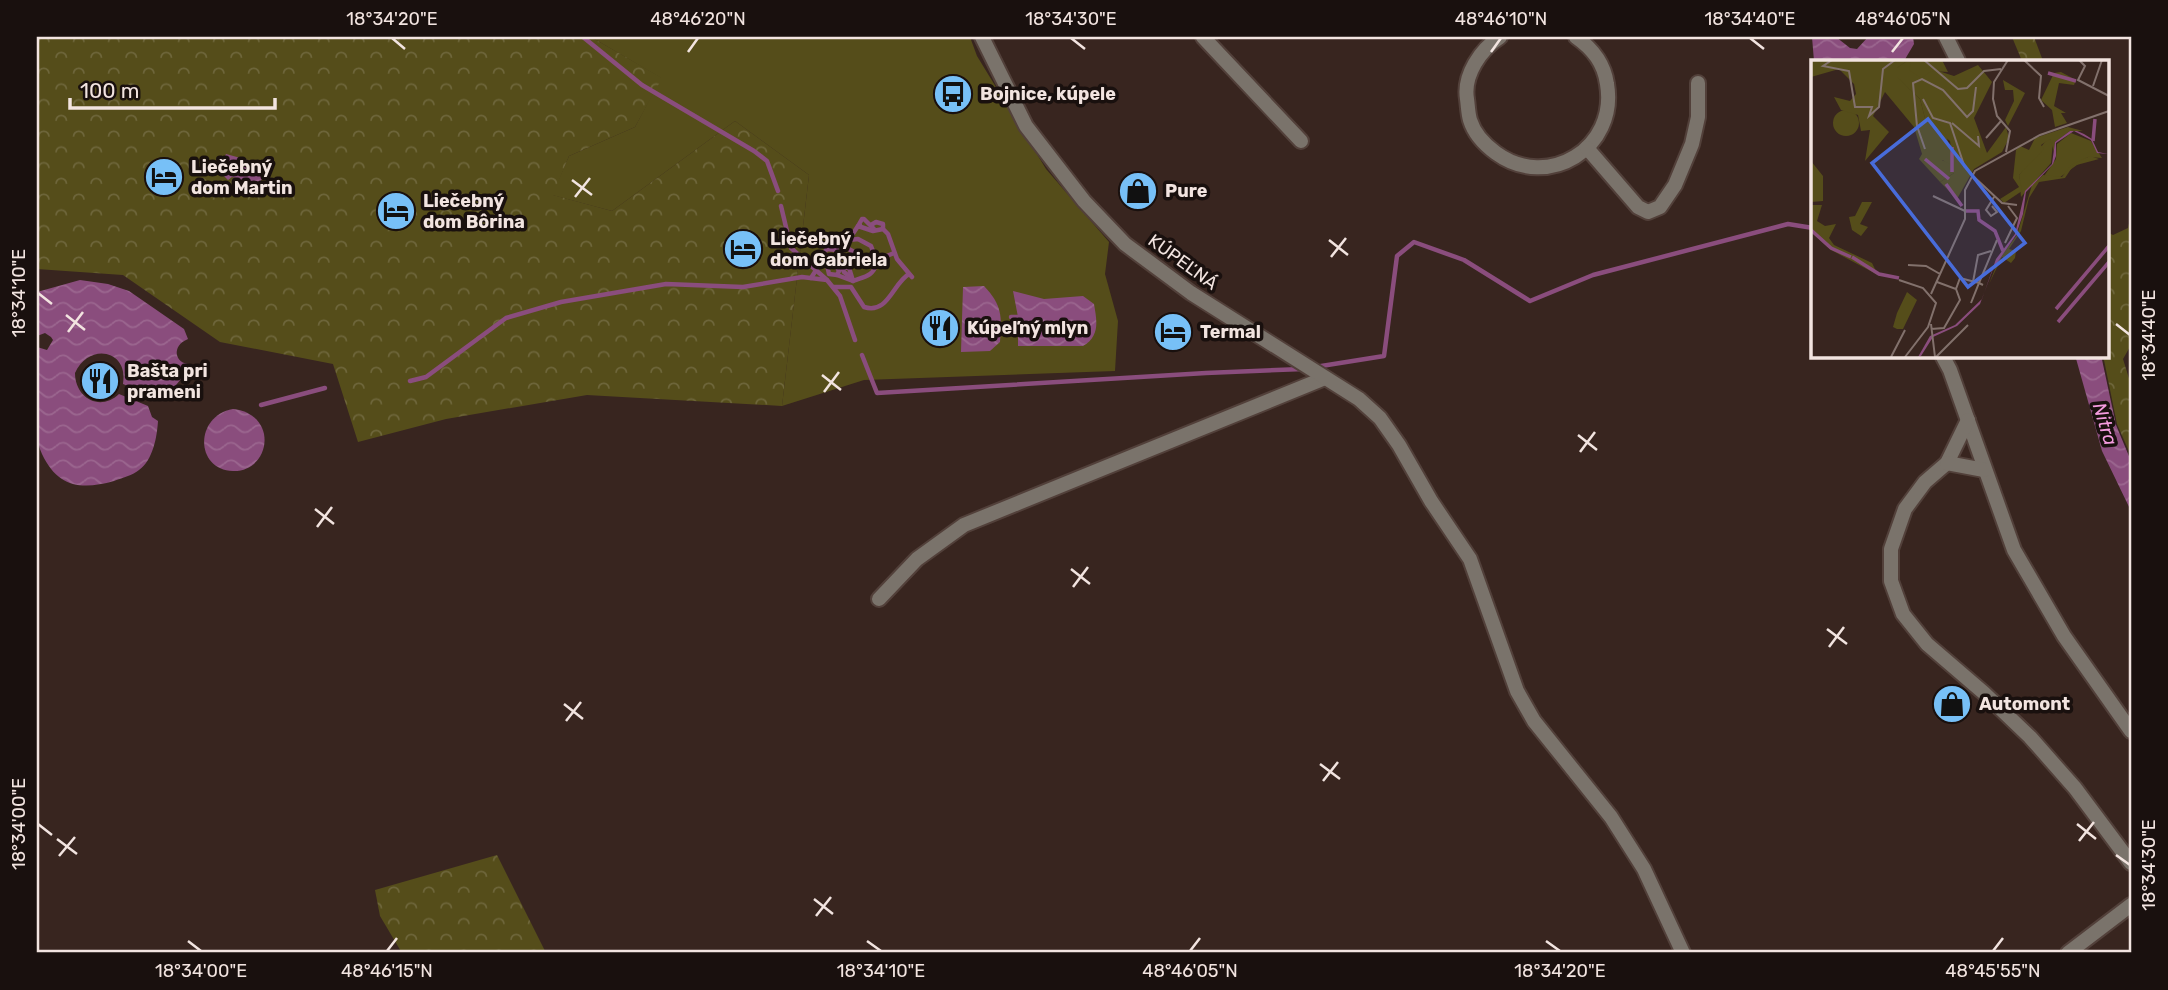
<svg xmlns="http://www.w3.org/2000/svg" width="2168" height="990" viewBox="0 0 2168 990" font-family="Rubik,sans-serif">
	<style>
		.green { fill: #554d1a }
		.forest { fill: url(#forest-crowns) }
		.water { fill: url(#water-waves) }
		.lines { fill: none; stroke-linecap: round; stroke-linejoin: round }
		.stream { stroke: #8a4d7d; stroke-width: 4.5 }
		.minor-casing { stroke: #52403a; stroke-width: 18 }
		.tertiary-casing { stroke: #52403a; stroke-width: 18 }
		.minor { stroke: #7a736b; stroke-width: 14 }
		.tertiary { stroke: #7a736b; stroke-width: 14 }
		.ticks { fill: none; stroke: #f2e4e0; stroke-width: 2.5 }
		.labels { text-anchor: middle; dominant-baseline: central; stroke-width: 7; stroke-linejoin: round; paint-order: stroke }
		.poi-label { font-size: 18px; font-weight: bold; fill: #f2e4e0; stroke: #19100e; text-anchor: start }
		.street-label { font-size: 18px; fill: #f2e4e0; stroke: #19100e }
		.water-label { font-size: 19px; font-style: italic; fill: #f49bdf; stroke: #19100e }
		.inset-river { fill: none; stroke: #8a4d7d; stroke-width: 3.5 }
		.inset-road { fill: none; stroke: #82716c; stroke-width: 2 }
		.view { fill: #486cda; fill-opacity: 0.15; stroke: #486cda; stroke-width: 3.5 }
		.inset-edge { fill: none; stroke: #f2e4e0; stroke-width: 3.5 }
		.neatline { fill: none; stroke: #f2e4e0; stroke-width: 2.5 }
		.ticks-label { font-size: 18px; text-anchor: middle; fill: #f2e4e0 }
	</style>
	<defs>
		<pattern id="forest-crowns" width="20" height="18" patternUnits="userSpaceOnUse" patternTransform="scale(1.75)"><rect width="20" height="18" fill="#554d1a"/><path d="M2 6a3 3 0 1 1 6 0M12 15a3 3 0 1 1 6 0" fill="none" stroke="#6e663b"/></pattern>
		<pattern id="water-waves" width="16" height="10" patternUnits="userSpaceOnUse" patternTransform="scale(1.75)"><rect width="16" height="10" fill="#8a4d7d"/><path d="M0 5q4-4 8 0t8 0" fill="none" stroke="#9b668f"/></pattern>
	</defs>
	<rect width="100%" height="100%" fill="#38251f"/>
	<polygon class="green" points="591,37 970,37 977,56 1046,169 1109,242 1105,274 1118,321 1115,371 864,380 782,406 809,175 735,121 612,211 552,195 569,156 635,127 661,78"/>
	<g class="forest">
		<polygon points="37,37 591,37 662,78 635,127 569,156 553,195 612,211 735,121 809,175 782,406 587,395 446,419 358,442 333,364 220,342 123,275 37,269"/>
		<polygon points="2012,37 2034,37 2043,61 2022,61"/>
		<polygon points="2131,214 2131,345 2123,359 2131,385 2131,456 2117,424 2103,355 2107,355 2107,232 2113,235 2128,228"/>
		<polygon points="497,855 546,953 402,953 380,916 375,890"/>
	</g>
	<g class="water">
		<polygon points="1812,37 1836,37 1850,48 1857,49 1868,37 1913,37 1914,44 1904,61 1814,61"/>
		<polygon points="226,154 269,166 259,184 261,189 253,195 234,183 236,178 232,177 228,180 218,170"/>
		<path d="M 80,280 L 108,284 L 129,291 L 184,329 L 188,339 C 170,346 175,366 193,364 L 168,395 L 162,394 L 152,396 L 123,384 C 129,350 89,342 75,373 C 75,398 100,412 119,394 L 148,406 L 152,417 L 158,421 C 157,437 153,460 139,470 C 133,475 122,478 114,481 C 82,490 58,488 42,454 C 31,430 37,375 37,347 L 47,350 L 53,340 L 51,337 L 45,333 L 37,336 L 37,292 Z"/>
		<path d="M 984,286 C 1002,305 1002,316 1000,342 L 990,351 L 961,352 L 963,287 Z"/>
		<path d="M 1013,291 L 1044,299 L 1083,296 L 1094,304 C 1097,321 1100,336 1083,346 L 1018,346 L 1018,317 Z"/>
		<polygon points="2075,355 2101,355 2116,425 2131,461 2131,511 2102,451"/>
		<path d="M 233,409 C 279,414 271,472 233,471 C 195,470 194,416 233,409 Z"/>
	</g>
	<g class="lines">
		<g class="stream">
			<polyline points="583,37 642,85 754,151 767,161 778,191"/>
			<polyline points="781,206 791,248 827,280 840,296 855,340"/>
			<polyline points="860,225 858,226 862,219 864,219 874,229"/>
			<polyline points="871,225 876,222 883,224 883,229"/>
			<polyline points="841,241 858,239 871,246 874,254 882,258"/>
			<path d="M 839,243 C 849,249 863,260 874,254"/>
			<polyline points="836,250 840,254 876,264 880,264 882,258 894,253"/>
			<polyline points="810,262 817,261 827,249 836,250 841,238 850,238 858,226 873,231 883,229 888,234 897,259 912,277"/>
			<path d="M 843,267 L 849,268 L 853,281 C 863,277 874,276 876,264"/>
			<polyline points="837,275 829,274 827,265 830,258 838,259 844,272 850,277"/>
			<polyline points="811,278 820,264 835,264 839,271 837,275 853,281"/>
			<path d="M 834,287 L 851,287 L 864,307 C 888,315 893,283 909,274"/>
			<polyline points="1011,317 1018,317"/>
			<polyline points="862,355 877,393 1206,373 1303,369"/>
			<polyline points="1315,367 1384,356 1397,256 1414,242 1464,260 1530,301 1593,275 1788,224 1813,228"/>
			<polyline points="410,381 426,377 506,318 561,302 666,284 743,287 802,277 827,280"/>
			<polyline points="261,405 325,388"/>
		</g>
		<g class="minor-casing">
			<g id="minor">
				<polyline points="1203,37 1301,141"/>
				<path d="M 1500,37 C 1481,49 1463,75 1467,99 C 1468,106 1468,113 1470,120 C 1474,133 1485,145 1496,153 C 1548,191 1618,148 1607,84 C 1604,63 1593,49 1576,37"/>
				<polyline points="1946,37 1958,61"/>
				<polyline points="1587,148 1638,207 1648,212 1660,207 1675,185 1692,144 1698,117 1698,83"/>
				<polyline points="1942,355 1950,370 2014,550 2064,636 2131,731"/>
				<polyline points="1968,420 1947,463 1925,482 1905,509 1891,549 1891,581 1903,614 1927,644 1984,693 2030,737 2075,788 2131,863"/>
				<polyline points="1947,463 1984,470"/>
				<polyline points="879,599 917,559 964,525 1325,378"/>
				<polyline points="2068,953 2131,905"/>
			</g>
		</g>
		<g class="tertiary-casing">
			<polyline id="tertiary" points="982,37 1026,126 1084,201 1125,244 1191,293 1359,399 1380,418 1399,445 1431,501 1470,559 1517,691 1534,721 1611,817 1644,869 1683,953"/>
		</g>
		<use href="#minor" class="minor"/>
		<use href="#tertiary" class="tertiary"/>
	</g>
	<path class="ticks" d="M 392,38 L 405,49M 1071,38 L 1085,49M 1750,38 L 1764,49M 688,52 L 698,38M 1491,52 L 1501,38M 1892,52 L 1903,38M 572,180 L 592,195M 575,197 L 590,178M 1329,240 L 1348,255M 1331,257 L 1346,238M 38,293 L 52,304M 66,315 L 85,330M 2116,324 L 2130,335M 68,332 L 83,312M 822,375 L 841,390M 824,392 L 839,372M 1578,435 L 1597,450M 1580,452 L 1595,432M 315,509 L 334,524M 317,527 L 332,507M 1071,569 L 1090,584M 1073,587 L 1088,567M 1827,629 L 1847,644M 1829,647 L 1844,627M 564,704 L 583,719M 566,721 L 581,702M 1320,764 L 1340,779M 1323,781 L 1338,762M 38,824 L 52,835M 2077,824 L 2096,839M 57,839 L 77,854M 2079,841 L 2094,822M 2116,855 L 2130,865M 59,856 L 75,837M 814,899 L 833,914M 816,916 L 831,897M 188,941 L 201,951M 867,941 L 881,951M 1546,941 L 1560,951M 387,951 L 397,938M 1190,951 L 1200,938M 1993,951 L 2003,938"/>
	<defs>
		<g id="bus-disc" transform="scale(2.0125)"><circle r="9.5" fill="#77c0f7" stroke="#19100e"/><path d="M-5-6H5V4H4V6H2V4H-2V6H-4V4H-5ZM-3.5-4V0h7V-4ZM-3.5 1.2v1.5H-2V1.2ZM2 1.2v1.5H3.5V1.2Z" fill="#111"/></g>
		<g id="hotel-disc" transform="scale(2.0125)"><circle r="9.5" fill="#77c0f7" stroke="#19100e"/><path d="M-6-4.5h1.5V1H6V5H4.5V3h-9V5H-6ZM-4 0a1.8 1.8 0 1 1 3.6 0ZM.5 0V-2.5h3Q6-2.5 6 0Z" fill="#111"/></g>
		<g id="shop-disc" transform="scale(2.0125)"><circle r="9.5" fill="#77c0f7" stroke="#19100e"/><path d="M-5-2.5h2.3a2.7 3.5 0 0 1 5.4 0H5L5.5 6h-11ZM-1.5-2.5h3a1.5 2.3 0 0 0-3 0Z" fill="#111"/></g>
		<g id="restaurant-disc" transform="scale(2.0125)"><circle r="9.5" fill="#77c0f7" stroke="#19100e"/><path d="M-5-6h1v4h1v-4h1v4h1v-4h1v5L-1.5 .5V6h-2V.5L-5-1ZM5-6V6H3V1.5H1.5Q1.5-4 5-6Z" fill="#111"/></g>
	</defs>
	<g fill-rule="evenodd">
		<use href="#bus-disc" x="953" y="94"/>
		<use href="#hotel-disc" x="164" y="177"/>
		<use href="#shop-disc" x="1138" y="191"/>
		<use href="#hotel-disc" x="396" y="211"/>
		<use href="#hotel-disc" x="743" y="249"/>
		<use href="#restaurant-disc" x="940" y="328"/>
		<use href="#hotel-disc" x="1173" y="332"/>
		<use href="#restaurant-disc" x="100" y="381"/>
		<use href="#shop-disc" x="1952" y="704"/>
	</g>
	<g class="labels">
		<g class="poi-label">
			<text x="980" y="94">Bojnice, kúpele</text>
			<text x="191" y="167">Liečebný<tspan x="191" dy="21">dom Martin</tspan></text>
			<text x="1165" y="191">Pure</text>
			<text x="423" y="201">Liečebný<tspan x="423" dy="21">dom Bôrina</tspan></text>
			<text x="770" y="239">Liečebný<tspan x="770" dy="21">dom Gabriela</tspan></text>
			<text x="967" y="328">Kúpeľný mlyn</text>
			<text x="1200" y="332">Termal</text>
			<text x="127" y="371">Bašta pri<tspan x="127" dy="21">prameni</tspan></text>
			<text x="1979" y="704">Automont</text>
		</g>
		<g class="street-label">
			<text transform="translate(1183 262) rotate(36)">KÚPEĽNÁ</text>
		</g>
		<g class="water-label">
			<text transform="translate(2105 424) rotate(73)">Nitra</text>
		</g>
	</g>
	<g transform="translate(1811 60)">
		<rect width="298" height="298" fill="#38251f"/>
		<path d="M 96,1 L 143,16 L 167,5 L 181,22 L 163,58 L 176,93 L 195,67 L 198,78 L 191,92 L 163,109 L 146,139 L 129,122 L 143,113 L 131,99 L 142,100 L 139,81 L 115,63 L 109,39 L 86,18 L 85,8 ZM 250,12 L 265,20 L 263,25 L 248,23 L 243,46 L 255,53 L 250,53 L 256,63 L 244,67 L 241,50 L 230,40 L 243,13 ZM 192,20 L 214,33 L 197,66 L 194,60 L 203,41 L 202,30 L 194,30 ZM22 63a13 13 0 1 1 26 0a13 13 0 1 1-26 0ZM 260,73 L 280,81 L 291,98 L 277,97 L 248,118 L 233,116 L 245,99 L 246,84 ZM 237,78 L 242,81 L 240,103 L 210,137 L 208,115 ZM 96,232 L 106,240 L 92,269 L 86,269 L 82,267 L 86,253 Z" fill="#554d1a"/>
		<path d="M 0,0 L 131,0 L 137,12 L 121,11 L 110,18 L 98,10 L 100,3 L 96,1 L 86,8 L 86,17 L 109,39 L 115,62 L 123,59 L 134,71 L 142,100 L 131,100 L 143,106 L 143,113 L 129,122 L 108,99 L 111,94 L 103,67 L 74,32 L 62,56 L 78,72 L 54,101 L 59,70 L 50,71 L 47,55 L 30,50 L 23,37 L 39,41 L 45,34 L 43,24 L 28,9 L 0,17 ZM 257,67 L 272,71 L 259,71 L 244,82 L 243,92 L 239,79 L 230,85 L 233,89 L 208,115 L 211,131 L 193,143 L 189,139 L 208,127 L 202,118 L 205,90 L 209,86 L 218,90 L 224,78 ZM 279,96 L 288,99 L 262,106 L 254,118 L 228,122 L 218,138 L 210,171 L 198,189 L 205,191 L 204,198 L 200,203 L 191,197 L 178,224 L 188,199 L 206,175 L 221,125 L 232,115 L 251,117 L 260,105 ZM 0,101 L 12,116 L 12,141 L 0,142 ZM 51,142 L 61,142 L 49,164 L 57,167 L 50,176 L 41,170 L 38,157 L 44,156 ZM 0,145 L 11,145 L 6,161 L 14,166 L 25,164 L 18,178 L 23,185 L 61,203 L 67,215 L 20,190 L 0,172 Z" fill="#554d1a"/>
		<path d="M 259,71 L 266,71 L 273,74 L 281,79 L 287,92 L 297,94 L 286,93 L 280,80 L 263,71 L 245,83 L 245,96 L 242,104 L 215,132 L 212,154 L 205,175 L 182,209 L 169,244 L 146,266 L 122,277 L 110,296 L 107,297 L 119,276 L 144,265 L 171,239 L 185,199 L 204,174 L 214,131 L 241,104 L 244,82 Z" fill="#8a4d7d"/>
		<path class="inset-river" d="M 237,13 L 265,21M 282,81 L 284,59M 114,99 L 138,119M 141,112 L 141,87M 135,124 L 151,146M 155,151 L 167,151 L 168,160 L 184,171 L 192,191M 0,170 L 20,188 L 40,197M 41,197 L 68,214 L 88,218M 245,249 L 298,186M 247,262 L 298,202"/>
		<path class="inset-road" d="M 21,0 L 12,6 L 38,11 L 44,47 L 61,47 L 58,56 L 68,47 L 72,9 L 84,0M 113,0 L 147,29 L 156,28 L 173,11 L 190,9M 213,0 L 230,16 L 228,38 L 233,47M 268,0 L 274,6 L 267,20 L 298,36M 282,26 L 291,0M 112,39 L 122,58 L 139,63 L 154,108M 141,63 L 168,86 L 167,76M 175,78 L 190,61M 114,89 L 106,66 L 102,23 L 111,19 L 132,30 L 156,57 L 162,51 L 165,27M 195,92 L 199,71 L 186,56 L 182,39 L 183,22 L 197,0M 161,115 L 191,143 L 206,145M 122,136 L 154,151M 181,146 L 186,152 L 180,156 L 175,150 L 183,137M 194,183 L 206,158 L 197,146M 97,205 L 115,206 L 129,214M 88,220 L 112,228 L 125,243 L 117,267 L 94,297M 162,222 L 167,195 L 180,191M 145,229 L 149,218 L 168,223 L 186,180M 120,234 L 154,159 L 154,130 L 164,111 L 229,75 L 298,51M 160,243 L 168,223 L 172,225M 120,264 L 124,297M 120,269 L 133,268 L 149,240 L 145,229 L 126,222M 80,297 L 94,270M 125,297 L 157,265"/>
		<path class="view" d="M 117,59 L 214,183 L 157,227 L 61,103 Z"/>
		<rect width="298" height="298" class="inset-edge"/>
	</g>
	<rect width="2168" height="990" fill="none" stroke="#19100e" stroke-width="77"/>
	<path d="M70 98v10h205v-10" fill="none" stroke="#f2e4e0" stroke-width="3.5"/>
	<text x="80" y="98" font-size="21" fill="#f2e4e0" stroke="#19100e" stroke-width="5" paint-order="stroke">100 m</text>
	<rect x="38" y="38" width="2092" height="913" class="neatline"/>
	<g class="ticks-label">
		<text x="392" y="25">18°34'20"E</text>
		<text x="698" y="25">48°46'20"N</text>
		<text x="1071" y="25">18°34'30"E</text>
		<text x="1501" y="25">48°46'10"N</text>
		<text x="1750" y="25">18°34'40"E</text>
		<text x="1903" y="25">48°46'05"N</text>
		<text transform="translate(19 293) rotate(-90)" y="6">18°34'10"E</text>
		<text transform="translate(2149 335) rotate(-90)" y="6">18°34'40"E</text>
		<text transform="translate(19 824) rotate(-90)" y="6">18°34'00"E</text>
		<text transform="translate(2149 865) rotate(-90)" y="6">18°34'30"E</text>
		<text x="201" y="977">18°34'00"E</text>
		<text x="387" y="977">48°46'15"N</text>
		<text x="881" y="977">18°34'10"E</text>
		<text x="1190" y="977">48°46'05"N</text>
		<text x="1560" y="977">18°34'20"E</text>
		<text x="1993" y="977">48°45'55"N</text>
	</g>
</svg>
